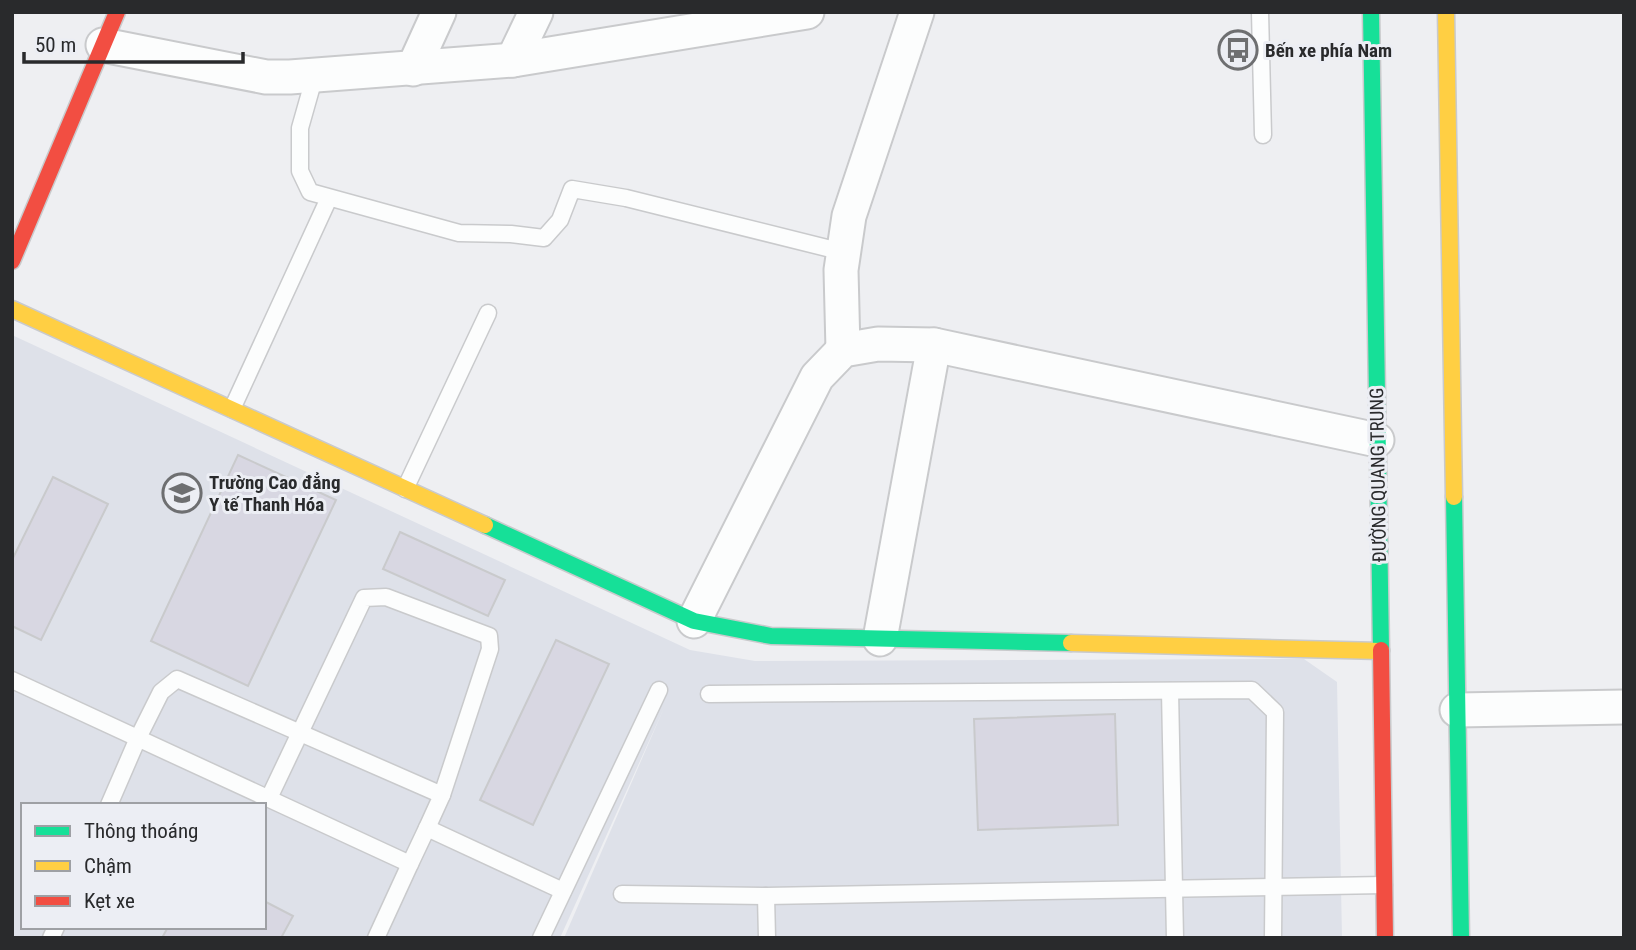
<svg xmlns="http://www.w3.org/2000/svg" width="1636" height="950" viewBox="0 0 1636 950" font-family="'Roboto Condensed',sans-serif">
	<style>
		.built { fill: #dee1e9; fill-rule: evenodd }
		.building { fill: #d8d7e2; stroke: #c9cacc; stroke-width: 2 }
		.lines { fill: none; stroke-linecap: round; stroke-linejoin: round }
		.lane-casing { stroke: #c9cacc; stroke-width: 19 }
		.street-casing { stroke: #c9cacc; stroke-width: 37 }
		.fast-casing { stroke: #c9cacc; stroke-width: 19 }
		.slow-casing { stroke: #c9cacc; stroke-width: 19 }
		.jam-casing { stroke: #c9cacc; stroke-width: 19 }
		.lane { stroke: #fcfdfd; stroke-width: 16 }
		.street { stroke: #fcfdfd; stroke-width: 33 }
		.fast { stroke: #16e098; stroke-width: 16 }
		.slow { stroke: #ffcf43; stroke-width: 16 }
		.jam { stroke: #f24e42; stroke-width: 16 }
		.labels { text-anchor: middle; dominant-baseline: central; stroke-width: 6; stroke-linejoin: round; paint-order: stroke }
		.poi-label { font-size: 19px; font-weight: bold; fill: #292a2c; stroke: #eceef4; text-anchor: start }
		.street-label { font-size: 19px; fill: #292a2c; stroke: #eceef4 }
	</style>
	<rect width="100%" height="100%" fill="#eeeff2"/>
	<path class="built" d="M 12,335 L 690,650 L 755,661 L 1304,659 L 1337,682 L 1342,938 L 564,938 L 664,708 L 560,938 L 12,938 ZM 23,805 L 264,805 L 264,927 L 23,927 Z"/>
	<g class="building">
		<polygon points="238,455 336,500 248,686 151,641"/>
		<polygon points="53,477 108,504 41,640 12,626 12,560"/>
		<polygon points="400,532 505,580 488,616 383,569"/>
		<polygon points="556,640 609,664 533,825 480,800"/>
		<polygon points="1115,714 1118,825 978,830 974,719"/>
		<polygon points="264,901 293,916 281,938 162,938 168,927 264,927"/>
	</g>
	<g class="lines">
		<g class="lane-casing">
			<g id="lane">
				<polyline points="1260,12 1263,135"/>
				<polyline points="315,75 300,128 300,171 310,192 459,233 511,234 544,238 560,220 572,189 626,198 843,252"/>
				<polyline points="232,409 329,198"/>
				<polyline points="405,489 488,313"/>
				<polyline points="12,680 410,864 427,828 563,891"/>
				<polyline points="1170,691 1175,938"/>
				<polyline points="709,694 1252,690 1275,712 1273,938"/>
				<polyline points="269,798 364,598 386,597 489,636 490,649 442,795"/>
				<polyline points="109,805 138,738 161,692 177,679 442,795 427,828"/>
				<polyline points="622,894 766,896 1384,885"/>
				<polyline points="766,896 767,938"/>
				<polyline points="51,938 56,927"/>
				<polyline points="376,938 410,864"/>
				<polyline points="541,938 659,690"/>
			</g>
		</g>
		<g class="street-casing">
			<g id="street">
				<polyline points="103,45 266,77 290,77 513,60 807,12"/>
				<polyline points="513,60 536,12"/>
				<polyline points="413,69 439,12"/>
				<polyline points="843,350 841,270 849,216 917,12"/>
				<polyline points="694,621 817,377 843,350 878,344 934,345 1377,440"/>
				<polyline points="880,639 934,345"/>
				<polyline points="1457,710 1624,707"/>
			</g>
		</g>
		<g class="fast-casing">
			<g id="fast">
				<polyline points="1371,12 1381,650"/>
				<polyline points="1454,497 1461,938"/>
				<polyline points="485,525 694,621 771,636 1071,643"/>
			</g>
		</g>
		<g class="slow-casing">
			<g id="slow">
				<polyline points="1446,12 1454,497"/>
				<polyline points="12,309 485,525"/>
				<polyline points="1071,643 1381,651"/>
			</g>
		</g>
		<g class="jam-casing">
			<g id="jam">
				<polyline points="12,261 117,12"/>
				<polyline points="1381,650 1385,938"/>
			</g>
		</g>
		<use href="#lane" class="lane"/>
		<use href="#street" class="street"/>
		<use href="#fast" class="fast"/>
		<use href="#slow" class="slow"/>
		<use href="#jam" class="jam"/>
	</g>
	<defs>
		<g id="bus-ring" transform="scale(2.0125)"><circle r="9.5" fill="#eceef4" stroke="#6e6f71" stroke-width="1.5"/><path d="M-5-6H5V4H4V6H2V4H-2V6H-4V4H-5ZM-3.5-4V0h7V-4ZM-3.5 1.2v1.5H-2V1.2ZM2 1.2v1.5H3.5V1.2Z" fill="#6e6f71"/></g>
		<g id="university-ring" transform="scale(2.0125)"><circle r="9.5" fill="#eceef4" stroke="#6e6f71" stroke-width="1.5"/><path d="M0-5L7-2L0 1L-7-2ZM-4 1L0 2.5L4 1V4Q0 6-4 4Z" fill="#6e6f71"/></g>
	</defs>
	<g fill-rule="evenodd">
		<use href="#bus-ring" x="1238" y="50"/>
		<use href="#university-ring" x="182" y="493"/>
	</g>
	<g class="labels">
		<g class="poi-label">
			<text x="1265" y="50">Bến xe phía Nam</text>
			<text x="209" y="482">Trường Cao đẳng<tspan x="209" dy="22">Y tế Thanh Hóa</tspan></text>
		</g>
		<g class="street-label">
			<text transform="translate(1378 475) rotate(-91)">ĐƯỜNG QUANG TRUNG</text>
		</g>
	</g>
	<rect width="1636" height="950" fill="none" stroke="#292a2c" stroke-width="28"/>
	<rect x="21" y="803" width="245" height="126" fill="#eceef4" stroke="#9ea0a4" stroke-width="2"/>
	<rect x="35" y="826" width="35" height="10" fill="#16e098" stroke="#9ea0a4" stroke-width="2"/>
	<text x="84" y="838" font-size="21" fill="#292a2c">Thông thoáng</text>
	<rect x="35" y="861" width="35" height="10" fill="#ffcf43" stroke="#9ea0a4" stroke-width="2"/>
	<text x="84" y="873" font-size="21" fill="#292a2c">Chậm</text>
	<rect x="35" y="896" width="35" height="10" fill="#f24e42" stroke="#9ea0a4" stroke-width="2"/>
	<text x="84" y="908" font-size="21" fill="#292a2c">Kẹt xe</text>
	<path d="M24 52v10h219v-10" fill="none" stroke="#292a2c" stroke-width="3.5"/>
	<text x="35" y="52" font-size="21" fill="#292a2c" stroke="#eceef4" stroke-width="5" paint-order="stroke">50 m</text>
</svg>
